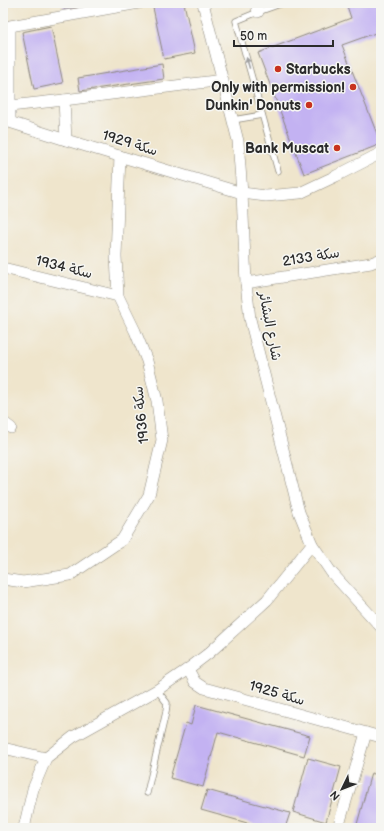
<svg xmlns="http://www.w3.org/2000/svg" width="384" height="831" viewBox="0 0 384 831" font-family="'Balsamiq Sans','Playpen Sans Arabic',sans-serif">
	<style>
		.building { fill: #c3b2f2 }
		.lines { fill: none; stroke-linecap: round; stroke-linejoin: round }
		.service-casing { stroke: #8d887c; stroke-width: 7 }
		.minor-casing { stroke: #8d887c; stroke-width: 12 }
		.tertiary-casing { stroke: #8d887c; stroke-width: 14 }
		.service { stroke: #fff; stroke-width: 5.5 }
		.minor { stroke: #fff; stroke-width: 11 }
		.tertiary { stroke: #fff; stroke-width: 13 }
		.oneway { fill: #a0a0a0 }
		.poi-dot { fill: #c8321e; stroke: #f6f6f2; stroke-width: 1.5 }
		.labels { text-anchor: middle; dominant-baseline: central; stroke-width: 3; stroke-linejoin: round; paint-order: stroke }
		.poi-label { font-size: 14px; font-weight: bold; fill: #2b2b2b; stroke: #f6f6f2; text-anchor: end }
		.street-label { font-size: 14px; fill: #2b2b2b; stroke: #f6f6f2 }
	</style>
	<rect width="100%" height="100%" fill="#f6f6f2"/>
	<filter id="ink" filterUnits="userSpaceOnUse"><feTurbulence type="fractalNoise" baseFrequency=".025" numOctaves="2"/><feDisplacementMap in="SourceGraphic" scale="8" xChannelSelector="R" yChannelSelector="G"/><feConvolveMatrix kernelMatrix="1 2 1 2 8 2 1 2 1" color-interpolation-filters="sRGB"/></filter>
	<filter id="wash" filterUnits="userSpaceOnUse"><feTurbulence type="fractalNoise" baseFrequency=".012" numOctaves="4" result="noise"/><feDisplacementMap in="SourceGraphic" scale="16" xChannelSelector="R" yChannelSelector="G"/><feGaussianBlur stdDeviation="0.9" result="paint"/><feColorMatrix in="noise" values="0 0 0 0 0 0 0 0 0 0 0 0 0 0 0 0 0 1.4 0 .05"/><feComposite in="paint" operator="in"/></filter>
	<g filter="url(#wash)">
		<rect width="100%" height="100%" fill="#efe5cc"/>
		<g id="blocks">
			<g class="building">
				<polygon points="63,3 94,3 94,4 64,9"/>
				<polygon points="152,3 184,3 195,53 164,59"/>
				<polygon points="346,3 381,3 381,31 342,45 381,144 304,174 258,53 351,18"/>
				<polygon points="51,26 63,83 34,89 22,32"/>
				<polygon points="162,64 164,79 80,91 78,78"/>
				<polygon points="196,705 310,736 304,756 218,732 203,787 170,778 186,723 191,725"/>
				<polygon points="308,758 341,767 326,822 293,812"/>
				<polygon points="371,773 381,776 381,828 356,828"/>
				<polygon points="207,790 290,813 285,828 265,828 201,810"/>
			</g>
		</g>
	</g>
	<g filter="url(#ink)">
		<use href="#blocks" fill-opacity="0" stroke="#8d887c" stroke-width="1"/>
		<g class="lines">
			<g class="service-casing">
				<g id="service">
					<polyline points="233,120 262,115"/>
					<polyline points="278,171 236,21 258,12 283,3"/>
					<polyline points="147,793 166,712 167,703 157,690"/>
				</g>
			</g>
			<g class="minor-casing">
				<g id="minor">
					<polyline points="203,3 238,141 242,193 246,283 250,319 299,512 312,544 331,572 381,627"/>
					<polyline points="256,3 258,12"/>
					<polyline points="64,100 66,140"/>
					<polyline points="10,106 64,100 223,80"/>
					<polyline points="3,120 66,140 242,193 266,196 300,193 336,176 381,153"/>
					<polyline points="10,121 10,26 139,3"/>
					<polyline points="3,268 118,296"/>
					<polyline points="246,283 371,263 381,259"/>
					<polyline points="3,422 11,428"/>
					<polyline points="3,579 23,582 70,575 122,540 149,495 162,440 157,401 147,361 135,331 118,296 116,256 120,156"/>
					<polyline points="188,669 195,682 204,688 381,737"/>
					<polyline points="3,748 46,758"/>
					<polyline points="24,828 33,789 46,758 73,737 157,690 188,669 209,653 267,600 312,544"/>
					<polyline points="338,828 366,733"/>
				</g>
			</g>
			<g class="tertiary-casing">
				<polyline id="tertiary" points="25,827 25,828"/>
			</g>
			<use href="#service" class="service"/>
			<use href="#minor" class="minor"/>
			<use href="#tertiary" class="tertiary"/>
		</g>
		<defs><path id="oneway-solid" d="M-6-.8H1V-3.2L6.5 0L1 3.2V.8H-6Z"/></defs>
		<use class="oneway" href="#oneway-solid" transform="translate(248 63) rotate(-106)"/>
	</g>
	<g class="poi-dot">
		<circle cx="278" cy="69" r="4"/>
		<circle cx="353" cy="87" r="4"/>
		<circle cx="309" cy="105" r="4"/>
		<circle cx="337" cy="148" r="4"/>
	</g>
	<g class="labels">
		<g class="poi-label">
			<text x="286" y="69" text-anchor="start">Starbucks</text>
			<text x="345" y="87">Only with permission!</text>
			<text x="301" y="105">Dunkin' Donuts</text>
			<text x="329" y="148">Bank Muscat</text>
		</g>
		<g class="street-label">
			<text transform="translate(130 143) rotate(17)">سكة 1929</text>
			<text transform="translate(311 257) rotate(-9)">سكة 2133</text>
			<text transform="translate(64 267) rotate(14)">سكة 1934</text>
			<text transform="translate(270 326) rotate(79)">شارع البشائر</text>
			<text transform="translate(141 415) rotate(-96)">سكة 1936</text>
			<text transform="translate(277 693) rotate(16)">سكة 1925</text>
		</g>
	</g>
	<rect width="384" height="831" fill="none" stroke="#f6f6f2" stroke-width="16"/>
	<g transform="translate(342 789) rotate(227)" stroke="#f6f6f2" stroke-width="3" paint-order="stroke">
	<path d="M0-3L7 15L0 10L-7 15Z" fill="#2b2b2b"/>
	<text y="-6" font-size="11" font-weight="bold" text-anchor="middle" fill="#2b2b2b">N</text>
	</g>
	<path d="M234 40v6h99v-6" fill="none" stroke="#2b2b2b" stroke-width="2"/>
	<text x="240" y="40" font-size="12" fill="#2b2b2b" stroke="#f6f6f2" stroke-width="3" paint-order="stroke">50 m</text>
</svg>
